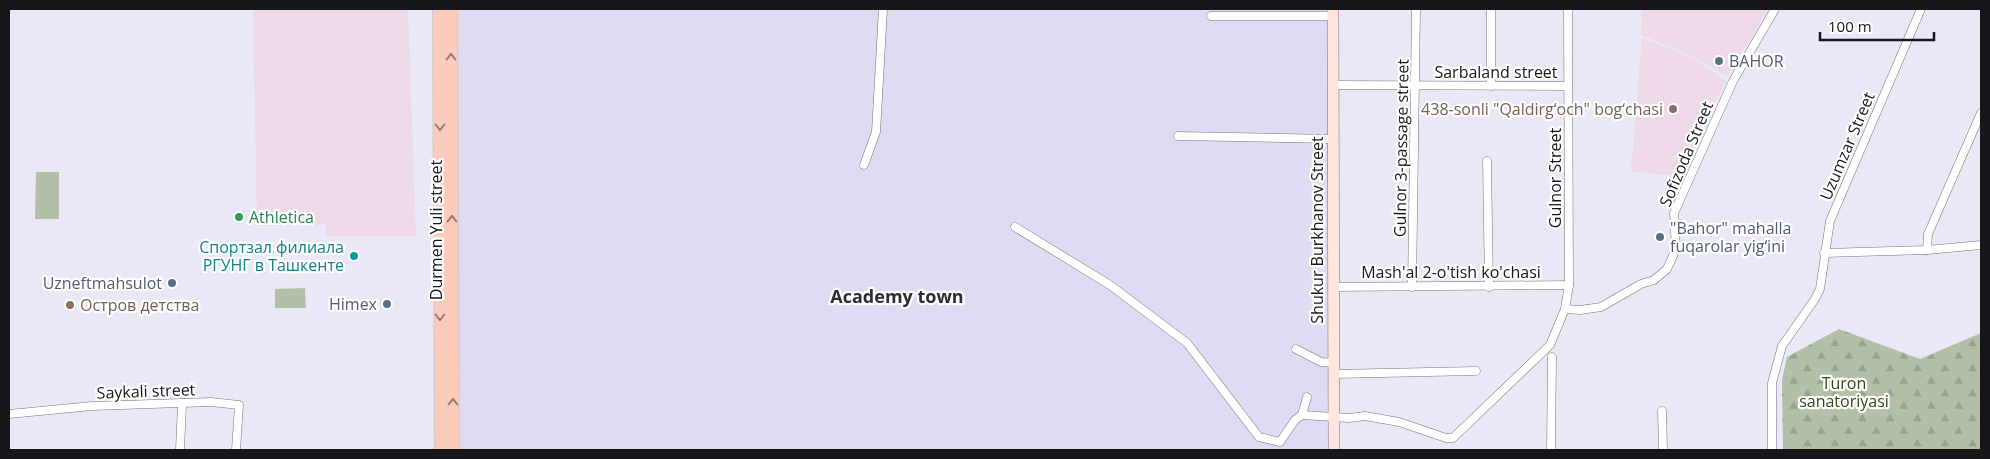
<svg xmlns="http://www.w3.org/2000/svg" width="1990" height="459" viewBox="0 0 1990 459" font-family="'Open Sans',sans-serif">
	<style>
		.built { fill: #e0dbf2 }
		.education { fill: #edd9e8 }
		.grass { fill: #b3bfa9 }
		.forest { fill: url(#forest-firs) }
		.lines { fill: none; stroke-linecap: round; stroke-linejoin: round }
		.street-casing { stroke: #74717f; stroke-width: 9 }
		.secondary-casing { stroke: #74717f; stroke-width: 12 }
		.primary-casing { stroke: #cccccd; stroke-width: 14 }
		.street { stroke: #fff; stroke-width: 8 }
		.secondary { stroke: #fee5dd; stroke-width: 11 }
		.primary { stroke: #fdcbbc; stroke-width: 12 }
		.oneway { stroke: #967a74 }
		.service-dot { fill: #5c6f8a; stroke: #fff; stroke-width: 2 }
		.education-dot { fill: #8d6e63; stroke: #fff; stroke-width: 2 }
		.leisure-dot { fill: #2e9e5b; stroke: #fff; stroke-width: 2 }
		.culture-dot { fill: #0f9aa8; stroke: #fff; stroke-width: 2 }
		.labels { text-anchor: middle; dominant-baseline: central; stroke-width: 4.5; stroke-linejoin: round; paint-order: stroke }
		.service-label { font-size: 16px; fill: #4e5e75; stroke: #fff; text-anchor: start }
		.street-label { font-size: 16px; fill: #17161b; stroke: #fff }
		.education-label { font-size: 16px; fill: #785e54; stroke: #fff; text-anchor: end }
		.leisure-label { font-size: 16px; fill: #27864d; stroke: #fff; text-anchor: start }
		.culture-label { font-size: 16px; fill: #0d838f; stroke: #fff; text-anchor: end }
		.park-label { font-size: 16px; fill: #314916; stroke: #fff }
		.neighbourhood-label { font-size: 18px; font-weight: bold; fill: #2e2b37; stroke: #fff }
	</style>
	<defs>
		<pattern id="forest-firs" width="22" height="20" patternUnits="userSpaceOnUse" patternTransform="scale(1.25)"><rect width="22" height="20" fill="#b3bfa9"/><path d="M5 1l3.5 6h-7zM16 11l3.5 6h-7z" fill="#99a391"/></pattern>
	</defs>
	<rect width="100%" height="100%" fill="#eae7f7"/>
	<polygon class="built" points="451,9 1333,9 1334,450 453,450"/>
	<g class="education">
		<polygon points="253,9 408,9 416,236 326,236 326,224 257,226"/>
		<polygon points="1642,9 1769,9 1727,76 1691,56 1641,35"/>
		<polygon points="1642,38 1691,57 1726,81 1697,137 1684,177 1631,171"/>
	</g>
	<g class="grass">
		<polygon points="36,172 59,172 59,219 35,219"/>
		<polygon points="305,288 306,308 275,308 275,289"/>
	</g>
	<polygon class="forest" points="1839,329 1920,359 1981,333 1981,450 1783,450 1782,380 1787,357"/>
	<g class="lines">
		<g class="street-casing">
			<g id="street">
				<polyline points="1491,9 1491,86"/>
				<polyline points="1211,16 1333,16"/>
				<polyline points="1333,85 1568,86"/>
				<polyline points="1178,136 1333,139"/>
				<polyline points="1487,161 1489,287"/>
				<polyline points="864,165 876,132 883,9"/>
				<polyline points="1015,227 1110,285 1187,343 1259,437 1280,442 1295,420 1302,415 1349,418 1365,416 1399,422 1446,438 1453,438 1550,345 1565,309 1569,285 1568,9"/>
				<polyline points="1927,250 1928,234 1981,113"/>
				<polyline points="1824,253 1927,250 1981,245"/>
				<polyline points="1333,287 1569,285"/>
				<polyline points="1412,287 1416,9"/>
				<polyline points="1565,309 1580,310 1601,307 1641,284 1654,280 1667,269 1676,249 1674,213 1733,81 1775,9"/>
				<polyline points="1296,349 1321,362 1334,363"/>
				<polyline points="1334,374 1476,371"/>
				<polyline points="1662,411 1663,450"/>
				<polyline points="9,414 92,406 211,402 239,405 236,450"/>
				<polyline points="1302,415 1307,397"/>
				<polyline points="180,450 182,404"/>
				<polyline points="1551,450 1552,357"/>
				<polyline points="1772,450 1772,383 1782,346 1815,299 1820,289 1830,221 1921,9"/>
			</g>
		</g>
		<g class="secondary-casing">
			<polyline id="secondary" points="1333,9 1334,450"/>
		</g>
		<g class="primary-casing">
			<g id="primary">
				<polyline points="439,9 441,450"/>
				<polyline points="451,9 453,450"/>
			</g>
		</g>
		<use href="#street" class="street"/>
		<use href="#secondary" class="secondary"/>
		<use href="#primary" class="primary"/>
	</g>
	<defs><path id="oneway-chevron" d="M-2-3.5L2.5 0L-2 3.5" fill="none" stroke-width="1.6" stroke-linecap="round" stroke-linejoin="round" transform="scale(1.25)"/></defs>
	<g class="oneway">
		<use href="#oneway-chevron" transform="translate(451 57) rotate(-90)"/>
		<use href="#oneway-chevron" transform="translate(440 127) rotate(90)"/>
		<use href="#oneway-chevron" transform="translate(452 219) rotate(-90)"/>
		<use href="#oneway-chevron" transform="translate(440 317) rotate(90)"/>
		<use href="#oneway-chevron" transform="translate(453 402) rotate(-90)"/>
	</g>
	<g class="service-dot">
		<circle cx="1719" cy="61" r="5"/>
		<circle cx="1660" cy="237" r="5"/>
		<circle cx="172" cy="283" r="5"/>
		<circle cx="387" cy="304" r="5"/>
	</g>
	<g class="education-dot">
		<circle cx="1673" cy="109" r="5"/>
		<circle cx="70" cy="305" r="5"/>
	</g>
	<circle class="leisure-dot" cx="239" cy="217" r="5"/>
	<circle class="culture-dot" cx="354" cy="256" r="5"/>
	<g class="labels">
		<g class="service-label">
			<text x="1729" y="61">BAHOR</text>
			<text x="1670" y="228">"Bahor" mahalla<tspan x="1670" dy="18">fuqarolar yig‘ini</tspan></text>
			<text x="162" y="283" text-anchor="end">Uzneftmahsulot</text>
			<text x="377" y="304" text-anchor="end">Himex</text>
		</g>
		<g class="street-label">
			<text x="1496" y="72">Sarbaland street</text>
			<text transform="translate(1847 146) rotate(-67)">Uzumzаr Street</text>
			<text transform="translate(1401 148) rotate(-89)">Gulnor 3-passage street</text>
			<text transform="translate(1686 154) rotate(-67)">Sofizoda Street</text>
			<text transform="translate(1555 178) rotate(-90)">Gulnor Street</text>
			<text transform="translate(436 230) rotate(-90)">Durmen Yuli street</text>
			<text transform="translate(1317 230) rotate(-90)">Shukur Burkhanov Street</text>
			<text x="1451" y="272">Mash'al 2-o'tish ko'chasi</text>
			<text transform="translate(146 391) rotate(-2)">Saykali street</text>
		</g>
		<g class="education-label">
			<text x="1663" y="109">438-sonli "Qaldirg‘och" bog‘chasi</text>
			<text x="80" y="305" text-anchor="start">Остров детства</text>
		</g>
		<g class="leisure-label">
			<text x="249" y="217">Athletica</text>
		</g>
		<g class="culture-label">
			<text x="344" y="247">Спортзал филиала<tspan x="344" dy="18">РГУНГ в Ташкенте</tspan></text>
		</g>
		<g class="park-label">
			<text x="1844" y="383">Turon<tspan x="1844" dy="18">sanatoriyasi</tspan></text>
		</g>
		<g class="neighbourhood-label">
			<text x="897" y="296">Academy town</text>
		</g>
	</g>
	<rect width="1990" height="459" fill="none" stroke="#17161b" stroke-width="20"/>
	<path d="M1820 32v8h114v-8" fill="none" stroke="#17161b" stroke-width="2.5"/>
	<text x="1828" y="32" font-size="15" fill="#17161b" stroke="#ffffff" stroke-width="4" paint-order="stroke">100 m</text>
</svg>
